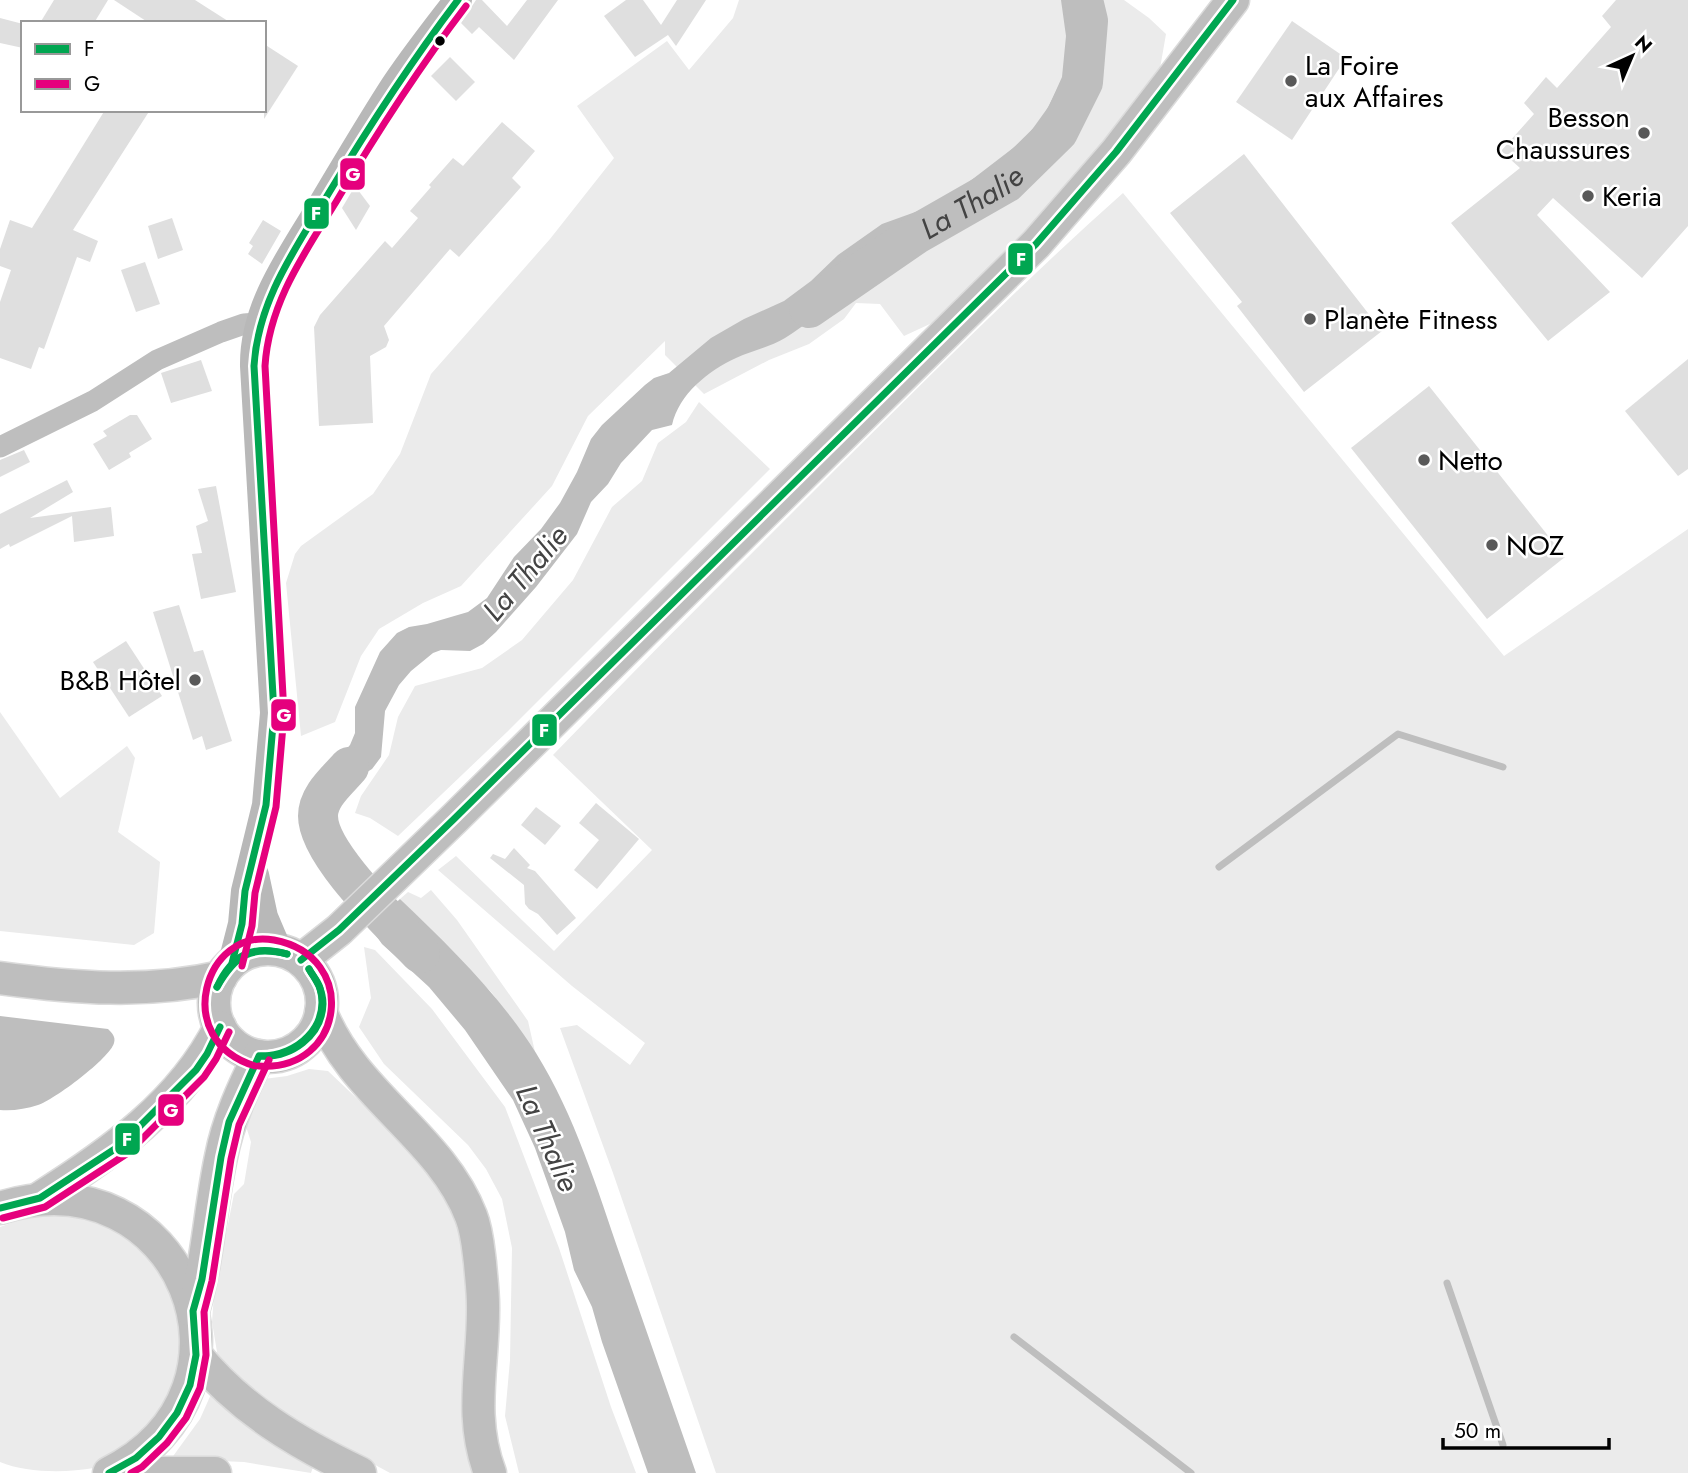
<svg xmlns="http://www.w3.org/2000/svg" width="1688" height="1473" viewBox="0 0 1688 1473" font-family="Jost,sans-serif">
	<style>
		.green { fill: #ebebeb }
		.water { fill: #bebebe }
		.lines { fill: none; stroke-linecap: round; stroke-linejoin: round }
		.stream { stroke: #bebebe; stroke-width: 7 }
		.river { stroke: #bebebe; stroke-width: 40 }
		.building { fill: #dfdfdf }
		.primary-casing { stroke: #dbdbdb; stroke-width: 35 }
		.street { stroke: #bebebe; stroke-width: 21 }
		.secondary { stroke: #b8b8b8; stroke-width: 28 }
		.primary { stroke: #bebebe; stroke-width: 32 }
		.bus-1-casing { stroke: #fff; stroke-width: 12 }
		.bus-2-casing { stroke: #fff; stroke-width: 12 }
		.bus-1 { stroke: #00a651; stroke-width: 7 }
		.bus-2 { stroke: #e5007d; stroke-width: 7 }
		.bus-dot { fill: #000; stroke: #fff; stroke-width: 2.5 }
		.poi-dot { fill: #595959; stroke: #fff; stroke-width: 2.5 }
		.labels { text-anchor: middle; dominant-baseline: central; stroke-width: 5; stroke-linejoin: round; paint-order: stroke }
		.poi-label { font-size: 28px; fill: #000; stroke: #fff; text-anchor: start }
		.water-label { font-size: 30px; font-style: italic; fill: #434343; stroke: #fff }
		.line-badge { stroke: #fff; stroke-width: 2.5 }
		.badge-label { font-size: 19px; text-anchor: middle; font-weight: bold; fill: #fff }
	</style>
	<rect width="100%" height="100%" fill="#fff"/>
	<g class="green">
		<polygon points="739,0 1124,0 1149,18 1166,34 1159,74 1068,186 945,317 904,336 880,304 856,303 844,319 809,344 769,360 704,394 665,355 665,341 588,416 552,486 461,586 423,603 379,629 361,656 335,722 301,736 286,583 295,554 301,546 373,494 400,454 431,374 550,239 614,158 577,106 667,41 689,70 733,18"/>
		<path d="M 1123,193 L 1504,656 L 1688,529 L 1688,1473 L 716,1473 L 613,1173 L 560,1028 L 577,1025 L 630,1065 L 645,1043 L 572,986 L 438,870 L 456,856 L 554,951 L 652,850 L 553,755 C 647,657 744,561 840,465 C 933,373 1025,280 1123,193 Z"/>
		<polygon points="699,402 770,469 507,732 398,836 370,818 355,813 361,796 389,755 398,717 415,686 482,668 522,640 573,580 612,507 642,481 658,443 686,422"/>
		<polygon points="0,712 60,798 127,746 135,758 118,832 160,862 154,933 134,945 0,931"/>
		<polygon points="431,890 457,920 528,1021 535,1052 492,993 400,899 408,892 421,898"/>
		<polygon points="364,947 375,950 432,1009 505,1107 559,1248 611,1407 636,1473 519,1473 505,1416 510,1360 512,1248 502,1199 486,1169 468,1145 384,1064 359,1027 371,998"/>
		<polygon points="309,1069 328,1071 426,1164 453,1203 464,1232 476,1473 390,1473 287,1417 241,1383 218,1358 212,1322 214,1294 234,1194 244,1184 251,1142 244,1120 264,1079 287,1076"/>
		<path d="M 55,1215 C 76,1217 98,1220 116,1232 C 176,1269 200,1339 167,1402 C 163,1409 160,1419 155,1426 C 146,1437 128,1445 116,1453 C 109,1458 101,1465 94,1468 C 66,1473 26,1473 0,1462 L 0,1227 L 25,1218 Z"/>
		<polygon points="212,1392 314,1464 311,1473 244,1462 171,1459 200,1419"/>
	</g>
	<g class="water">
		<path d="M 1061,0 L 1093,0 C 1096,14 1094,28 1093,42 C 1091,54 1091,68 1087,79 C 1067,138 1003,192 950,223 C 930,234 907,240 887,253 C 850,277 824,315 785,338 C 770,347 752,351 736,358 C 708,371 679,394 672,425 L 652,430 L 621,463 L 608,484 L 591,502 L 577,534 L 536,587 L 496,632 L 483,644 L 470,651 L 441,650 L 433,653 L 411,671 L 399,685 L 385,711 L 381,757 L 372,769 L 354,780 L 339,796 L 330,810 L 302,817 L 301,807 L 309,790 L 350,745 L 355,733 L 355,707 L 380,652 L 397,633 L 409,627 L 427,624 L 468,612 L 487,598 L 514,557 L 541,529 L 560,503 L 577,472 L 591,439 L 602,425 L 645,385 L 654,378 L 669,373 L 711,338 L 744,319 L 784,301 L 811,281 L 838,255 L 882,224 L 932,206 L 961,188 L 1026,138 L 1049,106 L 1062,77 L 1066,36 Z"/>
		<path d="M 332,825 L 342,846 L 370,875 L 344,900 C 326,880 313,860 305,834 Z"/>
		<path d="M 400,899 C 449,946 499,994 536,1053 C 575,1116 597,1188 621,1258 C 646,1330 671,1401 696,1473 L 648,1473 L 602,1342 L 592,1307 L 574,1270 L 565,1232 L 535,1148 L 513,1100 L 465,1030 L 429,987 L 382,944 L 370,927 Z"/>
		<path d="M 0,1016 L 108,1029 C 112,1033 116,1037 114,1043 C 110,1058 54,1100 38,1105 C 26,1109 13,1111 0,1110 Z"/>
	</g>
	<g class="lines">
		<g class="stream">
			<polyline points="1219,867 1398,734 1503,767"/>
			<polyline points="1447,1283 1503,1445"/>
			<polyline points="1014,1337 1191,1473"/>
		</g>
		<g class="river">
			<path id="s1" d="M 809,308 L 915,235 L 1006,183 L 1058,132 L 1083,82 L 1088,21 L 1083,0"/>
			<path d="M 349,767 C 337,781 318,796 318,816 C 318,855 394,925 420,953"/>
		</g>
	</g>
	<g class="building">
		<polygon points="54,0 108,0 94,23 40,23"/>
		<polygon points="114,0 195,0 231,23 149,23"/>
		<polygon points="476,0 482,0 507,26 527,0 558,0 514,60 479,27 472,34 461,23"/>
		<polygon points="626,0 643,0 661,25 677,0 706,0 676,46 668,35 635,57 604,16"/>
		<polygon points="1616,0 1688,0 1688,226 1642,278 1553,198 1537,215 1610,292 1548,341 1451,223 1520,168 1501,151 1534,114 1524,103 1546,77 1557,88 1611,27 1602,16"/>
		<polygon points="0,18 23,24 23,48 0,43"/>
		<polygon points="1292,21 1346,58 1292,140 1236,102"/>
		<polygon points="264,44 298,66 264,119"/>
		<polygon points="450,57 475,82 456,101 431,76"/>
		<polygon points="105,110 150,110 73,230 98,241 90,262 77,257 44,349 39,347 31,369 0,358 0,302 11,270 0,266 0,249 10,220 32,228"/>
		<polygon points="502,122 535,151 512,178 521,187 459,257 450,249 384,326 389,340 386,347 370,356 373,423 319,426 314,327 320,315 385,241 392,248 418,218 410,211 431,187 429,185 453,158 463,166"/>
		<polygon points="1244,154 1382,331 1304,392 1237,306 1242,302 1170,213"/>
		<polygon points="355,186 370,206 356,230 342,208"/>
		<polygon points="172,218 183,250 158,259 148,226"/>
		<polygon points="263,220 281,231 262,264 248,254 253,246 249,243"/>
		<polygon points="145,262 160,304 136,312 121,270"/>
		<polygon points="1688,359 1688,469 1678,476 1625,411"/>
		<polygon points="201,360 212,391 171,403 161,373"/>
		<polygon points="1429,386 1565,557 1487,619 1351,448"/>
		<polygon points="130,415 137,415 152,439 129,453 131,457 109,470 93,444 107,436 103,431"/>
		<polygon points="24,450 30,462 0,477 0,460"/>
		<polygon points="67,480 73,492 30,518 111,507 114,536 74,542 72,516 10,547 9,544 0,549 0,514"/>
		<polygon points="216,486 236,592 201,599 192,554 202,553 196,526 208,521 198,489"/>
		<polygon points="179,605 194,652 203,650 232,741 206,750 202,736 193,740 153,612"/>
		<polygon points="126,641 162,696 129,717 93,662"/>
		<polygon points="596,803 639,839 597,889 574,870 599,840 579,823"/>
		<polygon points="536,807 561,826 545,845 521,825"/>
		<polygon points="514,848 530,865 527,868 535,871 576,918 557,935 538,914 529,909 525,904 524,885 490,858 493,854 505,859"/>
	</g>
	<g class="lines">
		<g class="primary-casing">
			<g id="primary">
				<circle cx="268" cy="1003" r="54"/>
				<polyline points="301,960 339,930 454,819 1036,244 1116,152 1233,0"/>
				<path d="M 0,978 C 74,988 147,994 221,977"/>
				<path d="M 321,1012 C 353,1094 441,1137 471,1216 C 477,1231 478,1247 480,1263 C 481,1276 483,1291 483,1305 C 484,1364 468,1415 490,1473"/>
				<path d="M 40,1198 C 110,1154 182,1103 220,1027"/>
				<path d="M 0,1208 C 180,1151 277,1389 109,1473"/>
				<path d="M 193,1311 C 208,1260 210,1208 221,1157 C 228,1121 243,1088 259,1056"/>
				<path d="M 196,1355 C 240,1409 297,1443 360,1473"/>
				<polyline points="111,1473 215,1473"/>
			</g>
		</g>
		<polyline class="street" points="0,447 93,401 157,360 221,332 244,324 258,323"/>
		<g class="secondary">
			<polyline points="255,875 264,917 278,950"/>
			<path d="M 232,963 L 242,924 L 245,891 L 266,805 L 274,713 L 254,366 C 253,305 294,252 324,201 C 346,164 368,127 391,91 C 411,60 435,30 458,0"/>
		</g>
		<use href="#primary" class="primary"/>
		<g class="bus-1-casing">
			<g id="bus-1">
				<polyline points="301,960 339,930 454,819 1036,244 1116,152 1233,0"/>
				<path d="M 232,963 L 242,924 L 245,891 L 266,805 L 274,713 L 254,366 C 258,301 294,251 327,196 C 368,128 410,63 458,0"/>
				<path d="M 217,987 C 232,955 252,944 287,954"/>
				<path d="M 217,987 C 235,956 250,945 287,954"/>
				<path d="M 261,1056 C 298,1056 330,1026 320,988 C 318,981 312,975 309,969"/>
				<path d="M 261,1056 C 291,1058 322,1036 323,1004 C 323,990 316,980 309,969"/>
				<polyline points="0,1208 40,1198 121,1145 196,1070 207,1054 220,1027"/>
				<polyline points="109,1473 136,1458 159,1437 177,1413 190,1385 196,1355 193,1311 202,1279 221,1157 229,1122 259,1056"/>
			</g>
		</g>
		<g class="bus-2-casing">
			<g id="bus-2">
				<path d="M 242,966 L 252,926 L 255,893 L 276,807 L 284,714 L 265,366 C 269,303 304,254 336,202 C 376,134 418,69 466,6"/>
				<path d="M 255,1066 C 170,1040 205,927 274,940 C 360,956 345,1072 259,1066"/>
				<polyline points="3,1218 45,1207 128,1153 204,1077 216,1059 229,1032"/>
				<polyline points="131,1473 142,1467 167,1443 186,1418 200,1388 206,1355 204,1312 212,1281 231,1159 239,1125 269,1060"/>
			</g>
		</g>
		<use href="#bus-1" class="bus-1"/>
		<use href="#bus-2" class="bus-2"/>
	</g>
	<circle class="bus-dot" cx="440" cy="41" r="6"/>
	<g class="poi-dot">
		<circle cx="1291" cy="81" r="7"/>
		<circle cx="1644" cy="133" r="7"/>
		<circle cx="1588" cy="196" r="7"/>
		<circle cx="1310" cy="319" r="7"/>
		<circle cx="1424" cy="460" r="7"/>
		<circle cx="1492" cy="545" r="7"/>
		<circle cx="195" cy="680" r="7"/>
	</g>
	<g class="labels">
		<g class="poi-label">
			<text x="1305" y="65">La Foire<tspan x="1305" dy="32">aux Affaires</tspan></text>
			<text x="1630" y="117" text-anchor="end">Besson<tspan x="1630" dy="32">Chaussures</tspan></text>
			<text x="1602" y="196">Keria</text>
			<text x="1324" y="319">Planète Fitness</text>
			<text x="1438" y="460">Netto</text>
			<text x="1506" y="545">NOZ</text>
			<text x="181" y="680" text-anchor="end">B&amp;B Hôtel</text>
		</g>
		<g class="water-label">
			<text stroke="none"><textPath href="#s1" startOffset="194">La Thalie</textPath></text>
			<text transform="translate(525 573) rotate(-50)">La Thalie</text>
			<text transform="translate(548 1138) rotate(66)">La Thalie</text>
		</g>
	</g>
	<g class="line-badge">
		<rect x="339" y="157" width="27" height="34" rx="7" fill="#e5007d"/>
		<rect x="303" y="197" width="27" height="33" rx="7" fill="#00a651"/>
		<rect x="1007" y="242" width="27" height="34" rx="7" fill="#00a651"/>
		<rect x="270" y="698" width="27" height="34" rx="7" fill="#e5007d"/>
		<rect x="531" y="713" width="27" height="34" rx="7" fill="#00a651"/>
		<rect x="157" y="1093" width="28" height="34" rx="7" fill="#e5007d"/>
		<rect x="114" y="1122" width="27" height="34" rx="7" fill="#00a651"/>
	</g>
	<g class="badge-label">
		<text x="353" y="181">G</text>
		<text x="316" y="220">F</text>
		<text x="1021" y="266">F</text>
		<text x="284" y="722">G</text>
		<text x="544" y="737">F</text>
		<text x="171" y="1117">G</text>
		<text x="127" y="1146">F</text>
	</g>
	<rect x="21" y="21" width="245" height="91" fill="#ffffff" stroke="#999999" stroke-width="2"/>
	<rect x="35" y="44" width="35" height="10" fill="#00a651" stroke="#999999" stroke-width="2"/>
	<text x="84" y="56" font-size="21" fill="#000000">F</text>
	<rect x="35" y="79" width="35" height="10" fill="#e5007d" stroke="#999999" stroke-width="2"/>
	<text x="84" y="91" font-size="21" fill="#000000">G</text>
	<g transform="translate(1632 56) rotate(44)" stroke="#ffffff" stroke-width="5" paint-order="stroke">
	<path d="M0-5L12 26L0 18L-12 26Z" fill="#000000"/>
	<text y="-10" font-size="19" font-weight="bold" text-anchor="middle" fill="#000000">N</text>
	</g>
	<path d="M1443 1438v10h166v-10" fill="none" stroke="#000000" stroke-width="3.5"/>
	<text x="1454" y="1438" font-size="21" fill="#000000" stroke="#ffffff" stroke-width="5" paint-order="stroke">50 m</text>
</svg>
